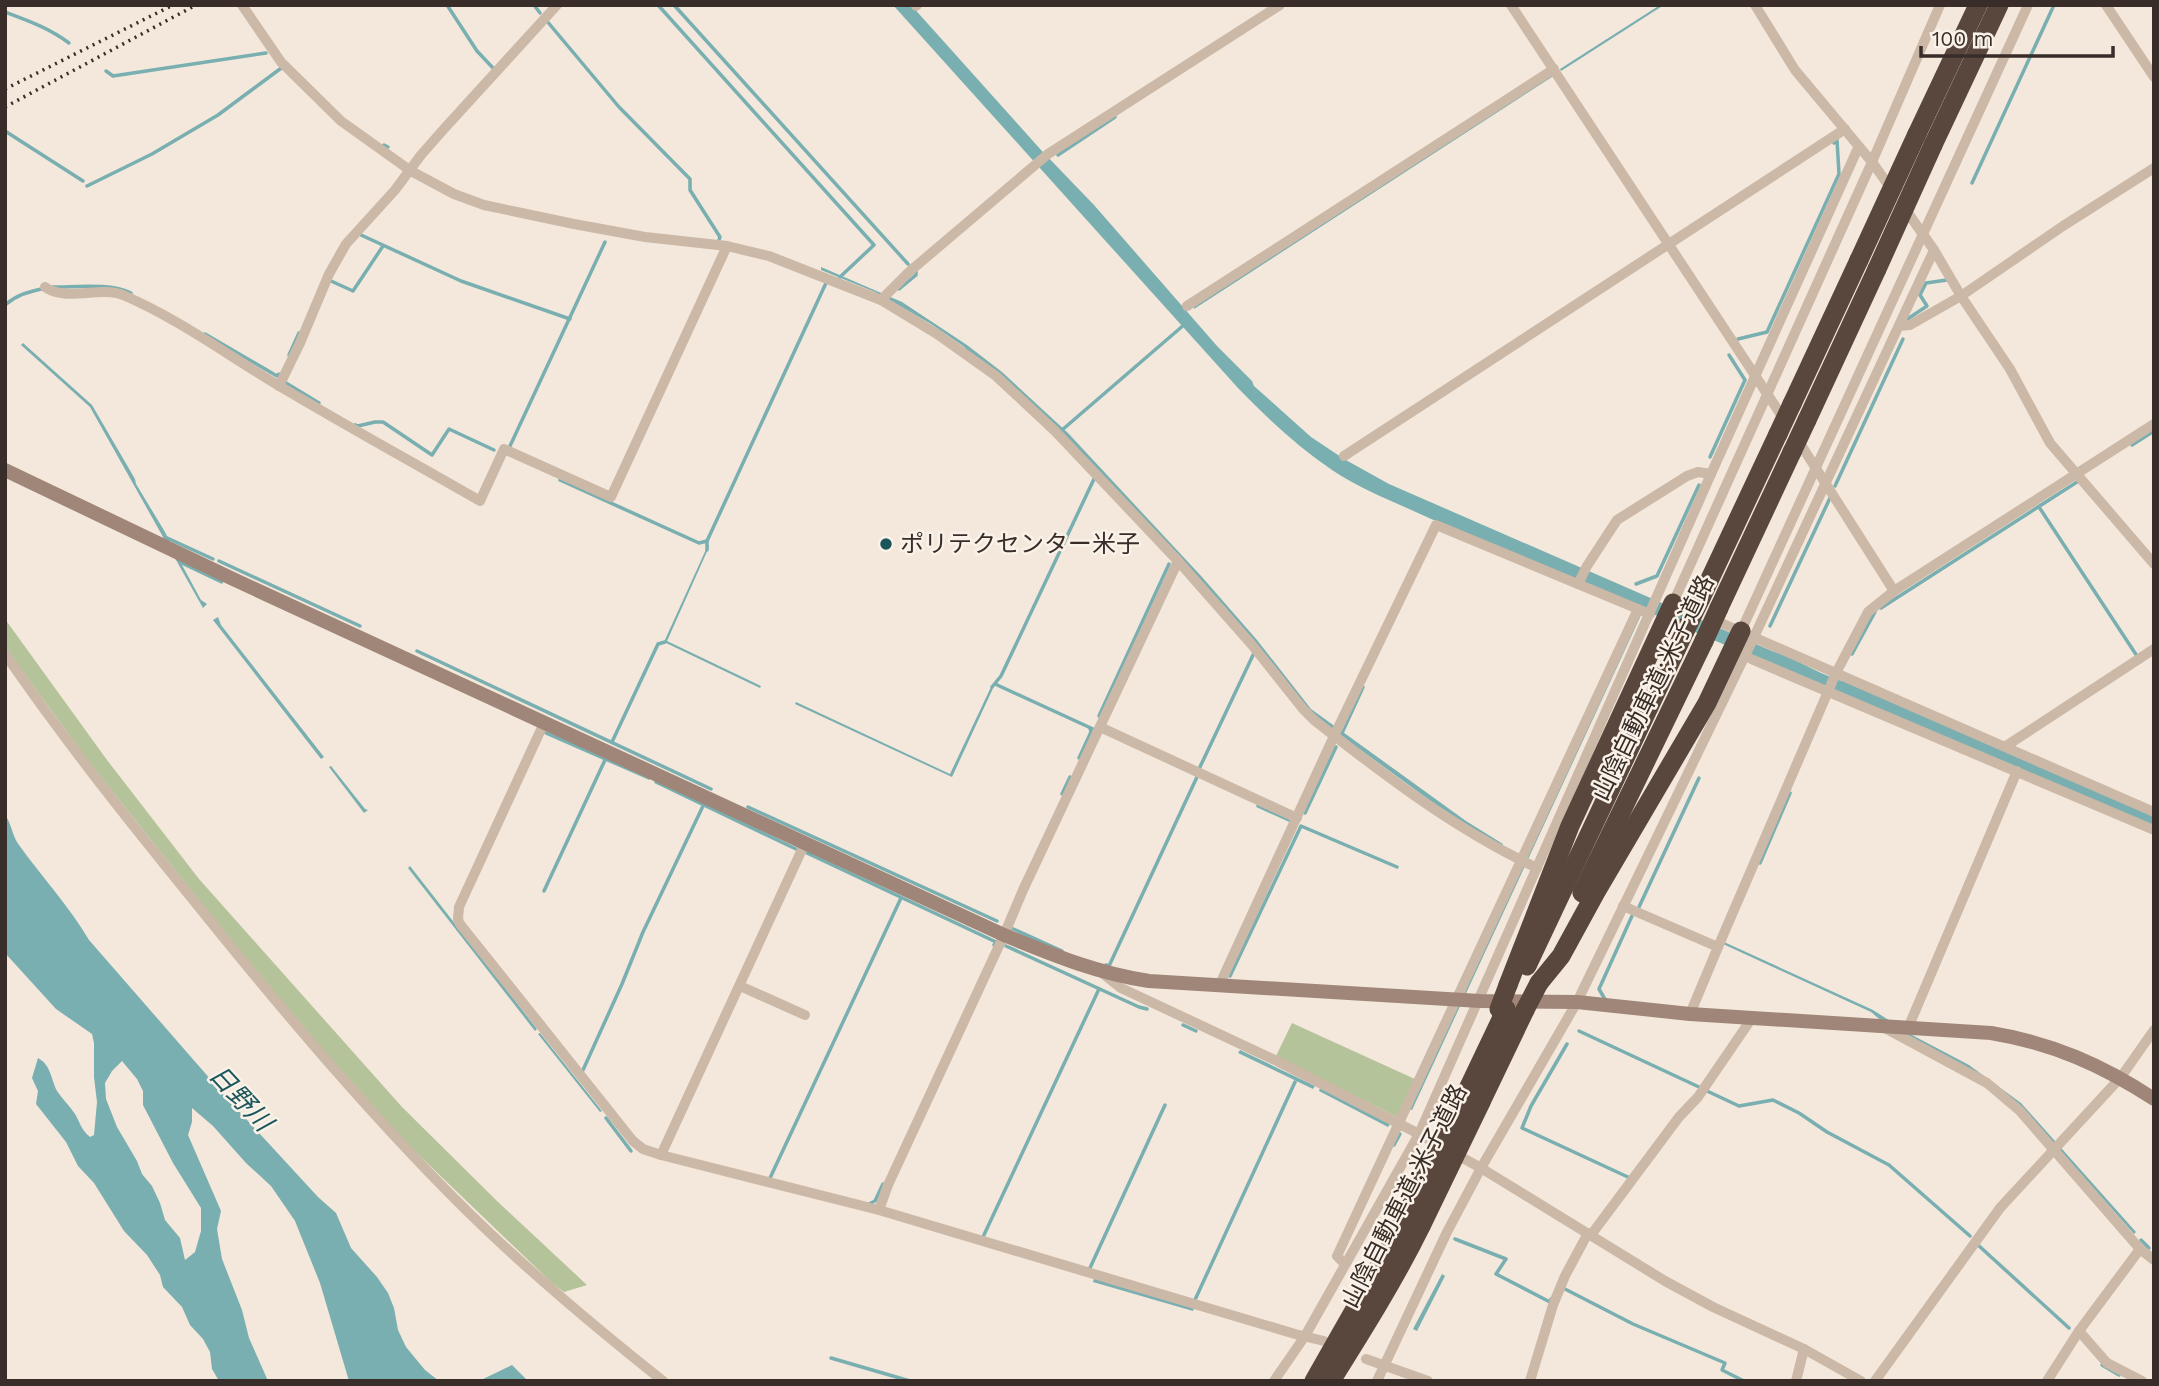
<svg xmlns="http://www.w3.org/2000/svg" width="2159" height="1386" viewBox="0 0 2159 1386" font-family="'Work Sans','Noto Sans JP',sans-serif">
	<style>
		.green { fill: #b5c39a }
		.water { fill: #79afb1; fill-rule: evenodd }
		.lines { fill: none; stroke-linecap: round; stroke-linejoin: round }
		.stream { stroke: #79afb1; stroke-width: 3.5 }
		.street { stroke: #ccb8a6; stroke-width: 10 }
		.secondary { stroke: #9f8678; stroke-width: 14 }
		.highway { stroke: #59473e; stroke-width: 19 }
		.rail { stroke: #382d28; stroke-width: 3.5; stroke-dasharray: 2 5; stroke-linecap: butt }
		.highway-bridge { stroke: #59473e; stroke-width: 19 }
		.poi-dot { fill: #1b565b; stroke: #faf2e8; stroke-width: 2.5 }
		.labels { text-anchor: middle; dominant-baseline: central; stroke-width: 5; stroke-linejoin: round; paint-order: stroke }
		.poi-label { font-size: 24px; fill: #382d28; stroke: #faf2e8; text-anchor: start }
		.street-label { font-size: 24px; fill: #382d28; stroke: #faf2e8 }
		.water-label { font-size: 26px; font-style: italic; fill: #1b565b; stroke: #faf2e8 }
	</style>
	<rect width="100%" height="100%" fill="#f3e8db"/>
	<g class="green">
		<polygon points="5,619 107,760 199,879 402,1107 497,1201 587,1285 564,1292 552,1283 398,1135 354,1087 237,948 89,762 5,647"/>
		<polygon points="1292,1023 1417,1080 1399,1118 1276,1056"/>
	</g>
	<g class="water">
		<path d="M 893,5 L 911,5 L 1041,150 L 1094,205 L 1217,346 L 1252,381 L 1254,386 L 1311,437 L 1344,459 L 1389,484 L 1772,651 C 1797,658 1824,678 1848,682 L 2154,816 L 2154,829 L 1429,518 C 1397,503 1362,490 1332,470 C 1297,446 1267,418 1238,388 Z"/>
		<polygon points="1660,5 1664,5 1561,71 1560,69"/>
		<polygon points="1553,73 1555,75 1194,309 1194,306"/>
		<polygon points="821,267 902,302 967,345 1002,372 1068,433 1202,577 1257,640 1311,709 1466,821 1503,844 1501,847 1432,802 1314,716 1225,607 963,346 931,324 875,292 821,270"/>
		<polygon points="23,343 92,405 135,479 136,484 165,532 179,560 224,581 222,584 182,565 201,600 207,604 203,608 90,407 21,345"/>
		<polygon points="708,545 709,547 667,641 761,686 760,688 664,642"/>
		<polygon points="1639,611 1642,613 1412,1110 1409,1109"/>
		<polygon points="218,617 221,625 324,757 321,759 213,620"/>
		<polygon points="995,684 952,777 795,704 796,702 950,774 991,687"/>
		<polygon points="331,766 365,809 368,810 364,813 329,767"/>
		<path d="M 5,815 C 12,824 12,836 19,845 C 42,877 69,906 89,940 L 225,1096 L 318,1197 L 336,1213 L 351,1248 L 377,1277 L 388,1293 L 394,1308 L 398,1330 L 406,1347 L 425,1370 L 439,1381 L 349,1381 L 320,1283 L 295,1221 L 271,1186 L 246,1163 L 213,1126 L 192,1108 L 192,1122 L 188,1135 L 221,1211 L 217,1229 L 222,1259 L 242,1310 L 249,1338 L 268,1381 L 219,1381 L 212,1369 L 210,1352 L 203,1339 L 190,1325 L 182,1307 L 163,1287 L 160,1275 L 147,1255 L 124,1231 L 94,1183 L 78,1166 L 66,1142 L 36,1104 L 38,1091 L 32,1078 L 38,1058 C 51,1065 51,1079 57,1091 C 62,1099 70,1106 75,1114 C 80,1122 81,1130 90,1137 L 94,1135 L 97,1102 L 94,1077 L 94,1043 L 92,1034 L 56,1009 L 5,953 ZM 122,1061 L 137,1079 L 143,1091 L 143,1105 L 173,1163 L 201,1208 L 201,1231 L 195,1252 L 185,1260 L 180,1238 L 165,1220 L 160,1203 L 152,1186 L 142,1174 L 137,1161 L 117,1127 L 106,1099 L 105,1083 L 112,1071 Z"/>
		<polygon points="410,866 537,1029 535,1031 408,868"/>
		<polygon points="1724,942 1873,1010 1912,1035 1969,1065 2021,1103 2136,1232 2134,1234 2019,1104 1878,1018 1871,1012 1723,944"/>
		<polygon points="540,1033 602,1111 600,1112 538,1034"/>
		<polygon points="1240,1050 1315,1086 1313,1089 1238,1053"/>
		<polygon points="1320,1088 1390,1124 1388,1127 1319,1091"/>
		<polygon points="1442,1274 1445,1276 1417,1331 1413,1329"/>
		<polygon points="1094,1278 1194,1308 1193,1311 1093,1282"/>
		<polygon points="512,1365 528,1381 479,1381"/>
	</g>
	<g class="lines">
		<g class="stream">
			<polyline points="447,5 477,51 493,68"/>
			<polyline points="534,5 540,13"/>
			<polyline points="658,5 874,245 840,277"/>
			<polyline points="674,5 908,264"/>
			<path d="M 5,12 C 29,21 49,28 69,43"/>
			<polyline points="546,20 619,107 690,179 690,190 720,237 719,240"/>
			<polyline points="106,71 113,76 266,53"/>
			<polyline points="5,131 83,181"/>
			<polyline points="384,145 388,147"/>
			<polyline points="1058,155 1115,117"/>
			<polyline points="1972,183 2054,5"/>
			<polyline points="87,186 152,154 218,115 284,66"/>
			<polyline points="361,235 461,281 570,319"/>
			<polyline points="331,281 353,291 383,246"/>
			<path d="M 53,287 C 76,287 111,283 131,293"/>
			<polyline points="899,289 916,275 916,272"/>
			<path d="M 5,305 C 18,294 29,292 45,288"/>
			<polyline points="1906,320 1927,306 1920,295 1926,283 1947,280"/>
			<polyline points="205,334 277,376 279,374"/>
			<polyline points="1738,339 1767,332 1839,174 1837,140 1834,143"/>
			<polyline points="289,355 299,333"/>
			<polyline points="286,383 319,403"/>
			<polyline points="355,425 358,426 375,422 383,422 432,455 449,429 494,450"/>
			<polyline points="1062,430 1185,324"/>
			<polyline points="2132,445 2154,431"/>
			<polyline points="510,446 605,242"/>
			<polyline points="1710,457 1745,380 1729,355"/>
			<polyline points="560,480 699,543 707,541 707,550"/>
			<polyline points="1835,486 1903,339"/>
			<polyline points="2039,507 2137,656"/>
			<polyline points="165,537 213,559"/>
			<polyline points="707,541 826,283"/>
			<polyline points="219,561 360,626"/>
			<polyline points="1636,584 1657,576 1699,485"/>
			<polyline points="1881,608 2077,482"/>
			<polyline points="1770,626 1830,498"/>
			<polyline points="417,651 711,789"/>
			<polyline points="1852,654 1875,612"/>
			<polyline points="995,684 1093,729"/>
			<polyline points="992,687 1001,676 1094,479"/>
			<polyline points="1099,716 1169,564"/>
			<polyline points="546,733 649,778"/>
			<polyline points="1342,733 1363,687"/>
			<polyline points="612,742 658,644 665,642"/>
			<polyline points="1079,758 1091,732 1090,728"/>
			<polyline points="1199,769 1254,653"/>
			<polyline points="656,782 796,849"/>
			<polyline points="1062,794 1070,777"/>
			<polyline points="1258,806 1289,820"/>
			<polyline points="748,807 997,921"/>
			<polyline points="1305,813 1336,747"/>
			<polyline points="807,853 996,942 994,945"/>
			<polyline points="1760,863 1790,793"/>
			<polyline points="544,891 605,760"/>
			<polyline points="1639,907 1699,778"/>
			<polyline points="1011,928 1062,951"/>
			<polyline points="1006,946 1139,1007 1147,1009"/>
			<polyline points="1106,965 1109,966 1197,777"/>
			<polyline points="1230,976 1301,826 1397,867"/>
			<polyline points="1606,1001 1599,989 1632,916"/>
			<polyline points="1183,1025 1196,1031"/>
			<polyline points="1579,1031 1699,1087"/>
			<polyline points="1567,1044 1531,1106 1522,1128 1630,1178"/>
			<polyline points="583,1070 622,984 643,932 703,806"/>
			<polyline points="1707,1091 1739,1106 1773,1100 1799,1113 1827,1132 1889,1165 1970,1236"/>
			<polyline points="606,1118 631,1151"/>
			<polyline points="1394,1145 1400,1134"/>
			<polyline points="770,1178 901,898"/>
			<polyline points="869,1204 875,1201 883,1184"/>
			<polyline points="983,1237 1099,989"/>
			<polyline points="1455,1239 1506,1259 1496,1274 1550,1302 1551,1299"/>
			<polyline points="2141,1240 2149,1248"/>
			<polyline points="1978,1245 2069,1328"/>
			<polyline points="1089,1270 1165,1105"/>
			<polyline points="1563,1288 1633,1324 1725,1363 1722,1370 1744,1381"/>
			<polyline points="1194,1302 1295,1082"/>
			<polyline points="831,1358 910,1381"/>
			<polyline points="2102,1365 2119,1375"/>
		</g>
		<g class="street">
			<path d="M 242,5 L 281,62 L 341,121 L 411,171 L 454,194 L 484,205 L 574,224 L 645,237 L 727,246 L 769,256 L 881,300 L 937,334 L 996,376 L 1055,431 L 1178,561 L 1252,645 L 1303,709 L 1314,720 C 1384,775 1456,830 1537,868"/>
			<polyline points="1511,5 1785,421"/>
			<polyline points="1755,5 1795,70 1872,162 1892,190"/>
			<polyline points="2106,5 2154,77"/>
			<polyline points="916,6 917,5"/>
			<polyline points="1903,206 1934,250 1961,296 2010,369 2050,443 2154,564"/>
			<path d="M 45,287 C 65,302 100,286 123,295 C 177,318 226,354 276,384 C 343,424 412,462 480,501 L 504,449 L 611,497 L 727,246"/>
			<polyline points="881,300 909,272 1048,154 1280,5"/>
			<polyline points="1187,306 1554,69"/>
			<polyline points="1899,326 1910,325 1961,296 2063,226 2154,168"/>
			<polyline points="279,386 300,343 329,274 346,244 395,190 421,155 443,130 557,5"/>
			<polyline points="1796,437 1894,591"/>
			<polyline points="1344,456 1845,129"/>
			<polyline points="1578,584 1587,566 1617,520 1687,476 1698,472 1711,474"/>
			<polyline points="1673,603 1872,162 1940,5"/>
			<polyline points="1712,619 2154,812"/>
			<polyline points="1741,631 2028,5"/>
			<path d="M 5,654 C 69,747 140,835 211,922 C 292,1022 376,1121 467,1211 C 528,1271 595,1327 663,1381"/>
			<polyline points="1751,659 2154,830"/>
			<polyline points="544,723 459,907 458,919 460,924 633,1141 643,1149 661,1155 805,843"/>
			<polyline points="1100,727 1297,818"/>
			<polyline points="2006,746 2154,649"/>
			<polyline points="1623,906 1718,947 1690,1014"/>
			<polyline points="1718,947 1836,673 1868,612 1894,591 2154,424"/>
			<polyline points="1101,972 1121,988 1277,1061 1419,1134 1481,1168 1665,1281 1713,1307 1804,1349 1861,1381"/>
			<polyline points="740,986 805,1015"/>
			<polyline points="1219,986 1334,736 1436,525 1650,614"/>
			<polyline points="1885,1028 1987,1083 2020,1111 2140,1249 2154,1260"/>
			<polyline points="1908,1028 2017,771"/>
			<polyline points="661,1155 879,1210 1295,1334 1324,1341"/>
			<polyline points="879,1210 888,1185 1004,935 1023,890 1178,561"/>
			<polyline points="1591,1235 1679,1117 1698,1097 1752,1018"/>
			<polyline points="1345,1264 1337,1256 1638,609"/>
			<polyline points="2079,1331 2107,1363 2142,1381"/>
			<polyline points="1366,1359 1428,1381"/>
			<polyline points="1274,1381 1305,1336 1419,1134 1711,474 1858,148"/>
			<polyline points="1377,1381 1447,1232 1481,1168 1577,1002 1754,637 1934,250"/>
			<polyline points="1530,1381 1553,1305 1565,1276 1588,1233"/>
			<polyline points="1796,1381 1804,1349"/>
			<polyline points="1875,1381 2000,1208 2121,1077 2154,1030"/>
			<polyline points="2047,1381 2079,1331 2140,1249"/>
		</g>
		<path class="secondary" d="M 5,470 L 233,579 L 1004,935 C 1053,955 1096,973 1149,981 L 1480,1001 L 1577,1002 L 1690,1014 L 1991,1033 C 2052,1043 2102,1065 2154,1099"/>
		<g class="highway">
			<polyline points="1917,134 1978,5"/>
			<polyline points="1933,145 1999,5"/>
			<polyline points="1792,404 1859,260"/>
			<polyline points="1807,420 1877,269"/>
			<polyline points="1701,598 1778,434"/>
			<polyline points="1719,608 1792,452"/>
			<polyline points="1582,893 1704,641"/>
			<polyline points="1527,966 1685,631"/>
			<polyline points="1539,983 1561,956 1596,892 1707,703 1741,631"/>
			<polyline points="1508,985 1570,826 1673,603"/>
			<polyline points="1465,1095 1506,1009"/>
			<polyline points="1481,1102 1525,1010"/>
			<polyline points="1314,1381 1389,1249 1405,1217"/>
			<path d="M 1331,1381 C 1363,1330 1395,1279 1421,1226"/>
		</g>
		<g class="rail">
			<polyline points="5,89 173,5"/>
			<polyline points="5,107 196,5"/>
		</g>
		<g class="highway-bridge">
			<polyline points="1859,260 1917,134"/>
			<polyline points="1877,269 1933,145"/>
			<polyline points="1778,434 1792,404"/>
			<polyline points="1792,452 1807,420"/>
			<polyline points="1685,631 1701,598"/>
			<polyline points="1704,641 1719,608"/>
			<polyline points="1499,1009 1508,985"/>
			<polyline points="1525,1010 1539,983"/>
			<polyline points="1405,1217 1465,1095"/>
			<polyline points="1421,1226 1481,1102"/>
		</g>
	</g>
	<circle class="poi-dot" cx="886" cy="544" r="7"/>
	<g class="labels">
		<g class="poi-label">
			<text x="900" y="544">ポリテクセンター米子</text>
		</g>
		<g class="street-label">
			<text transform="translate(1653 688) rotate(-64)">山陰自動車道;米子道路</text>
			<text transform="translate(1404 1196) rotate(-63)">山陰自動車道;米子道路</text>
		</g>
		<g class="water-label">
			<text transform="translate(241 1098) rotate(47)">日野川</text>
		</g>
	</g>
	<rect width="2159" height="1386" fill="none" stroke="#382d28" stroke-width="14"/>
	<path d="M1921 46v10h192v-10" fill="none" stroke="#382d28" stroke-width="3.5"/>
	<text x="1932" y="46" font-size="21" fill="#382d28" stroke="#faf2e8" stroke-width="5" paint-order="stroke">100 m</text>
</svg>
